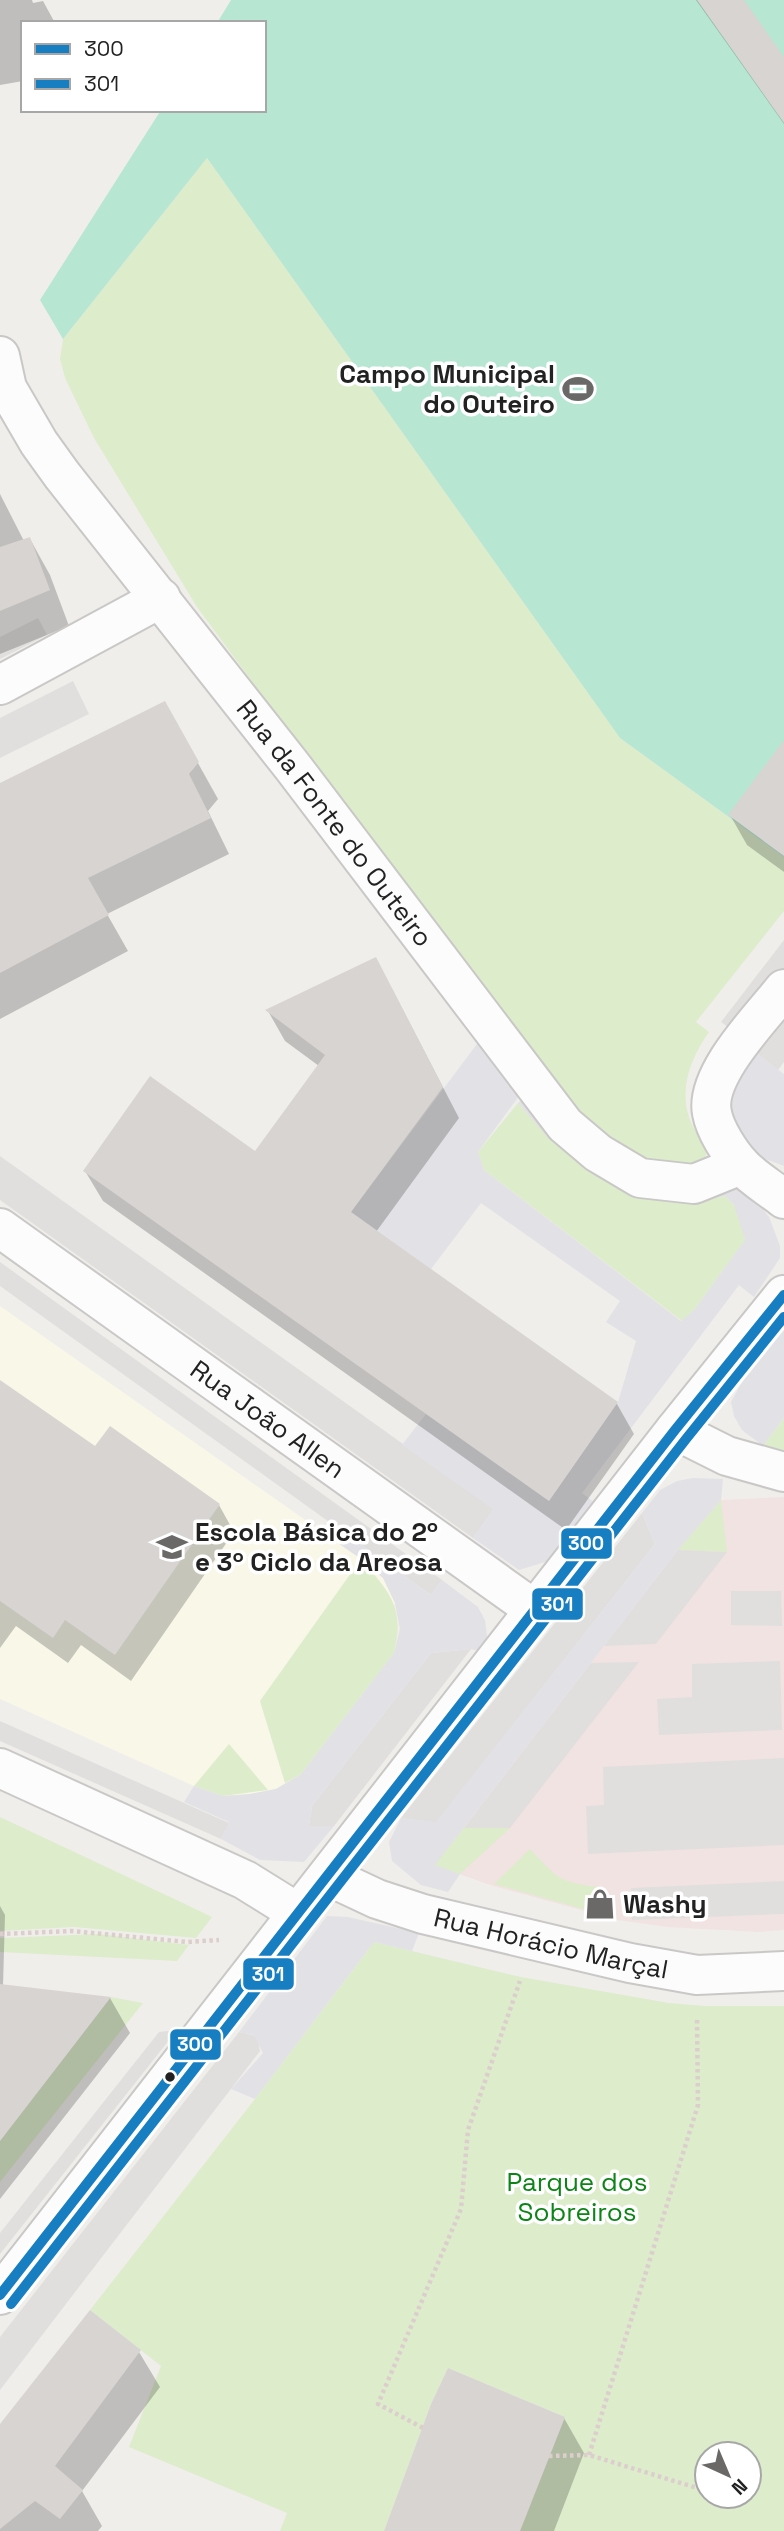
<svg xmlns="http://www.w3.org/2000/svg" width="784" height="2531" viewBox="0 0 784 2531" font-family="'Space Grotesk',sans-serif">
	<style>
		.commercial { fill: #f1e3e1 }
		.education { fill: #f8f7e8 }
		.grass { fill: #ddeccb; fill-rule: evenodd }
		.pitch { fill: #b7e6d2 }
		.parking { fill: #e0dfde }
		.plaza { fill: #e2e1e5 }
		.shadow { fill: #0003 }
		.building { fill: #d7d4d2 }
		.lines { fill: none; stroke-linecap: round; stroke-linejoin: round }
		.street-casing { stroke: #c9c8c7; stroke-width: 42 }
		.path { stroke: #dccecd; stroke-width: 4.5; stroke-dasharray: 3.5 3.5; stroke-linecap: butt }
		.street { stroke: #fdfcfc; stroke-width: 38 }
		.bus-1-casing { stroke: #fff; stroke-width: 16 }
		.bus-2-casing { stroke: #fff; stroke-width: 16 }
		.bus-1 { stroke: #187ec2; stroke-width: 10 }
		.bus-2 { stroke: #187ec2; stroke-width: 10 }
		.bus-dot { fill: #222; stroke: #fff; stroke-width: 2.5 }
		.labels { text-anchor: middle; dominant-baseline: central; stroke-width: 7; stroke-linejoin: round; paint-order: stroke }
		.poi-label { font-size: 26px; font-weight: bold; fill: #222; stroke: #fff; text-anchor: start }
		.street-label { font-size: 26px; fill: #222; stroke: #fff }
		.park-label { font-size: 26px; fill: #0c8416; stroke: #fff }
		.line-badge { stroke: #fff; stroke-width: 2.5 }
		.badge-label { font-size: 19px; text-anchor: middle; font-weight: bold; fill: #fff }
	</style>
	<rect width="100%" height="100%" fill="#f0eeeb"/>
	<polygon class="commercial" points="784,1497 784,1930 759,1932 667,1927 618,1920 493,1886 434,1865 678,1550 721,1500"/>
	<polygon class="education" points="0,1306 361,1559 383,1578 395,1603 301,1774 276,1789 250,1794 223,1796 194,1786 0,1699"/>
	<g class="grass">
		<path d="M 207,158 L 620,738 L 784,857 L 784,911 L 696,1022 L 709,1032 C 692,1056 679,1087 689,1117 C 693,1129 701,1140 707,1152 L 704,1161 C 678,1171 643,1169 620,1153 C 596,1136 576,1112 555,1092 L 197,607 L 94,438 L 65,378 L 60,359 L 63,339 Z"/>
		<path d="M 518,1103 C 562,1154 617,1204 688,1203 C 700,1203 713,1198 725,1196 L 734,1205 L 740,1217 L 746,1239 L 694,1310 L 682,1321 L 484,1170 L 478,1152 Z"/>
		<polygon points="784,1418 784,1459 763,1446"/>
		<polygon points="721,1500 727,1552 678,1550"/>
		<path d="M 361,1559 C 390,1593 405,1607 394,1653 L 301,1774 L 285,1783 L 260,1701 Z"/>
		<polygon points="229,1744 268,1790 223,1796 194,1786"/>
		<polygon points="0,1817 183,1903 212,1917 196,1938 74,1927 0,1931"/>
		<polygon points="464,1828 510,1828 460,1874 434,1865"/>
		<path d="M 530,1849 C 558,1878 556,1881 597,1887 L 597,1913 L 494,1884 Z"/>
		<polygon points="99,1934 189,1945 177,1961 0,1952 0,1938"/>
		<path d="M 374,1942 L 521,1977 L 669,2003 L 705,2006 L 784,2006 L 784,2531 L 520,2531 L 565,2417 L 448,2368 L 431,2404 L 384,2531 L 280,2531 L 287,2513 L 129,2447 L 161,2366 L 90,2310 L 255,2099 ZM 707,2454 L 749,2454 L 749,2496 L 707,2496 Z"/>
		<polygon points="111,1997 143,2003 0,2182 0,2141"/>
	</g>
	<polygon class="pitch" points="231,0 784,0 784,857 620,738 207,158 63,339 40,300 161,110 264,110 264,23 217,23"/>
	<g class="parking">
		<polygon points="38,618 47,635 0,659 0,637"/>
		<polygon points="73,681 89,714 0,758 0,718"/>
		<polygon points="784,940 784,969 735,1032 721,1022"/>
		<polygon points="784,1013 784,1062 778,1070 754,1051"/>
		<polygon points="0,1156 494,1509 473,1538 0,1200"/>
		<polygon points="0,1262 442,1580 431,1595 0,1286"/>
		<polygon points="642,1513 655,1544 436,1823 401,1818"/>
		<polygon points="678,1550 727,1552 656,1644 604,1646"/>
		<polygon points="731,1591 781,1591 782,1626 731,1625"/>
		<polygon points="471,1649 334,1826 309,1826 312,1806 431,1653"/>
		<polygon points="780,1661 782,1730 659,1735 657,1699 692,1697 692,1664"/>
		<polygon points="639,1662 510,1828 464,1828 591,1663"/>
		<polygon points="0,1721 229,1823 221,1839 0,1741"/>
		<polygon points="784,1758 784,1845 588,1854 586,1806 604,1805 603,1767"/>
		<polygon points="784,1881 784,1914 632,1920 631,1888"/>
		<polygon points="177,2030 0,2254 0,2233 159,2032"/>
		<polygon points="239,2032 257,2036 260,2051 0,2390 0,2337"/>
	</g>
	<g class="plaza">
		<polygon points="480,1040 522,1092 478,1152 484,1170 681,1321 694,1310 745,1240 734,1205 725,1196 691,1203 659,1201 595,1176 547,1137 518,1103 526,1097 546,1123 719,1189 743,1190 757,1202 769,1217 780,1246 780,1258 754,1297 739,1285 582,1493 595,1503 562,1548 545,1562 519,1570 473,1538 493,1509 402,1445 426,1414 549,1501 618,1402 636,1341 606,1322 620,1301 481,1203 431,1269 351,1212"/>
		<polygon points="754,1051 784,1074 784,1166 763,1158 754,1151 741,1138 732,1120 729,1096"/>
		<polygon points="784,1328 784,1418 763,1446 742,1430 734,1416 731,1402 742,1382"/>
		<polygon points="693,1478 723,1479 721,1500 678,1550 435,1865 460,1874 448,1892 421,1885 392,1861 389,1842 401,1818 436,1822 655,1544 642,1513 660,1490 677,1481"/>
		<polygon points="335,1526 431,1595 442,1580 478,1607 485,1620 487,1637 479,1651 471,1649 431,1653 312,1806 309,1826 334,1826 304,1862 260,1860 221,1839 229,1822 184,1802 194,1786 223,1796 250,1794 276,1789 301,1774 394,1653 400,1629 395,1603 383,1578 361,1559 328,1536"/>
		<polygon points="327,1916 348,1917 419,1933 412,1951 374,1942 255,2099 231,2089 263,2053 254,2035 239,2032"/>
	</g>
	<g class="shadow">
		<polygon points="0,0 32,0 33,3 43,1 55,23 23,23 23,81 0,85"/>
		<polygon points="696,0 742,0 784,60 784,124"/>
		<polygon points="0,494 24,541 30,539 50,575 69,626 0,654"/>
		<polygon points="184,738 218,799 208,811 229,854 107,914 128,951 0,1019 0,785"/>
		<polygon points="784,744 784,872 747,845 730,815"/>
		<polygon points="392,989 459,1118 376,1232 617,1404 634,1434 566,1530 103,1201 85,1171 255,1153 319,1066 285,1041 268,1011"/>
		<polygon points="0,1382 95,1448 219,1505 234,1532 131,1681 81,1645 68,1663 16,1626 0,1648"/>
		<polygon points="0,1906 5,1915 3,1986 110,1998 130,2033 0,2199"/>
		<polygon points="139,2352 160,2387 82,2491 102,2526 98,2531 0,2531 0,2427"/>
		<polygon points="564,2418 584,2453 554,2531 385,2531"/>
	</g>
	<g class="building">
		<polygon points="697,0 744,0 784,57 784,123"/>
		<polygon points="30,537 50,590 0,611 0,547"/>
		<polygon points="165,701 199,762 189,774 211,818 88,878 109,915 0,973 0,783"/>
		<polygon points="784,740 784,856 728,815"/>
		<polygon points="376,957 443,1087 351,1212 618,1402 549,1501 83,1171 150,1076 255,1151 325,1055 265,1010"/>
		<polygon points="0,1380 95,1446 110,1426 220,1504 115,1655 65,1620 53,1638 0,1601"/>
		<polygon points="0,1984 111,1997 0,2141"/>
		<polygon points="90,2310 141,2350 55,2466 83,2490 60,2519 35,2501 0,2529 0,2424"/>
		<polygon points="448,2368 565,2417 520,2531 384,2531 431,2404"/>
	</g>
	<g class="lines">
		<g class="street-casing">
			<g id="street">
				<path id="s1" d="M 0,356 L 7,388 L 39,443 L 62,475 L 292,766 L 565,1125 L 598,1153 L 640,1178 L 694,1184 L 741,1165"/>
				<polyline points="0,685 161,598"/>
				<path d="M 784,989 C 762,1017 704,1075 712,1113 C 715,1130 730,1153 741,1165 C 753,1178 770,1188 784,1199"/>
				<path id="s2" d="M 0,1228 L 535,1610"/>
				<polyline points="675,1430 727,1456 784,1472"/>
				<polyline points="0,1768 245,1880 298,1913"/>
				<path id="s3" d="M 328,1876 L 377,1899 L 423,1914 L 630,1963 L 697,1975 L 784,1971"/>
				<polyline points="0,2295 675,1430 784,1295"/>
			</g>
		</g>
		<g class="path">
			<polyline points="0,1934 72,1931 187,1942 219,1940"/>
			<polyline points="423,2428 378,2404 461,2209 468,2130 520,1981"/>
			<polyline points="589,2455 698,2105 697,2018"/>
			<polyline points="549,2456 589,2455 707,2491"/>
		</g>
		<use href="#street" class="street"/>
		<g class="bus-1-casing">
			<polyline id="bus-1" points="0,2295 675,1430 784,1295"/>
		</g>
		<g class="bus-2-casing">
			<polyline id="bus-2" points="11,2304 686,1439 784,1317"/>
		</g>
		<use href="#bus-1" class="bus-1"/>
		<use href="#bus-2" class="bus-2"/>
	</g>
	<defs>
		<g id="stadium-bare" transform="scale(2.415)"><path d="M0-5a6.5 5 0 1 0 0 10a6.5 5 0 1 0 0-10ZM-3.5-1.8h7v3.6h-7Z" fill="#6a6968" stroke="#fff" stroke-width="2.5" paint-order="stroke"/></g>
		<g id="school-bare" transform="scale(2.415)"><path d="M0-5L7-2L0 1L-7-2ZM-4 1L0 2.5L4 1V4Q0 6-4 4Z" fill="#6a6968" stroke="#fff" stroke-width="2.5" paint-order="stroke"/></g>
		<g id="shop-bare" transform="scale(2.415)"><path d="M-5-2.5h2.3a2.7 3.5 0 0 1 5.4 0H5L5.5 6h-11ZM-1.5-2.5h3a1.5 2.3 0 0 0-3 0Z" fill="#6a6968" stroke="#fff" stroke-width="2.5" paint-order="stroke"/></g>
	</defs>
	<g fill-rule="evenodd">
		<use href="#stadium-bare" x="578" y="389"/>
		<use href="#school-bare" x="172" y="1547"/>
		<use href="#shop-bare" x="600" y="1904"/>
	</g>
	<circle class="bus-dot" cx="170" cy="2077" r="6"/>
	<g class="labels">
		<g class="poi-label">
			<text x="555" y="374" text-anchor="end">Campo Municipal<tspan x="555" dy="30">do Outeiro</tspan></text>
			<text x="195" y="1532">Escola Básica do 2º<tspan x="195" dy="30">e 3º Ciclo da Areosa</tspan></text>
			<text x="623" y="1904">Washy</text>
		</g>
		<g class="street-label">
			<text stroke="none"><textPath href="#s1" startOffset="578">Rua da Fonte do Outeiro</textPath></text>
			<text stroke="none"><textPath href="#s2" startOffset="329">Rua João Allen</textPath></text>
			<text stroke="none"><textPath href="#s3" startOffset="234">Rua Horácio Marçal</textPath></text>
		</g>
		<g class="park-label">
			<text x="577" y="2182">Parque dos<tspan x="577" dy="30">Sobreiros</tspan></text>
		</g>
	</g>
	<g class="line-badge">
		<rect x="560" y="1527" width="53" height="33" rx="7" fill="#187ec2"/>
		<rect x="531" y="1587" width="53" height="34" rx="7" fill="#187ec2"/>
		<rect x="242" y="1957" width="53" height="34" rx="7" fill="#187ec2"/>
		<rect x="169" y="2028" width="53" height="33" rx="7" fill="#187ec2"/>
	</g>
	<g class="badge-label">
		<text x="586" y="1550">300</text>
		<text x="557" y="1611">301</text>
		<text x="268" y="1981">301</text>
		<text x="195" y="2051">300</text>
	</g>
	<rect x="21" y="21" width="245" height="91" fill="#ffffff" stroke="#a7a7a7" stroke-width="2"/>
	<rect x="35" y="44" width="35" height="10" fill="#187ec2" stroke="#a7a7a7" stroke-width="2"/>
	<text x="84" y="56" font-size="21" fill="#222222">300</text>
	<rect x="35" y="79" width="35" height="10" fill="#187ec2" stroke="#a7a7a7" stroke-width="2"/>
	<text x="84" y="91" font-size="21" fill="#222222">301</text>
	<g transform="translate(728 2475) rotate(136)"><circle r="33" fill="#ffffff" stroke="#a7a7a7" stroke-width="2"/>
	<path d="M0-5L12 26L0 18L-12 26Z" fill="#6a6968"/>
	<text y="-10" font-size="19" font-weight="bold" text-anchor="middle" fill="#222222">N</text>
	</g>
</svg>
